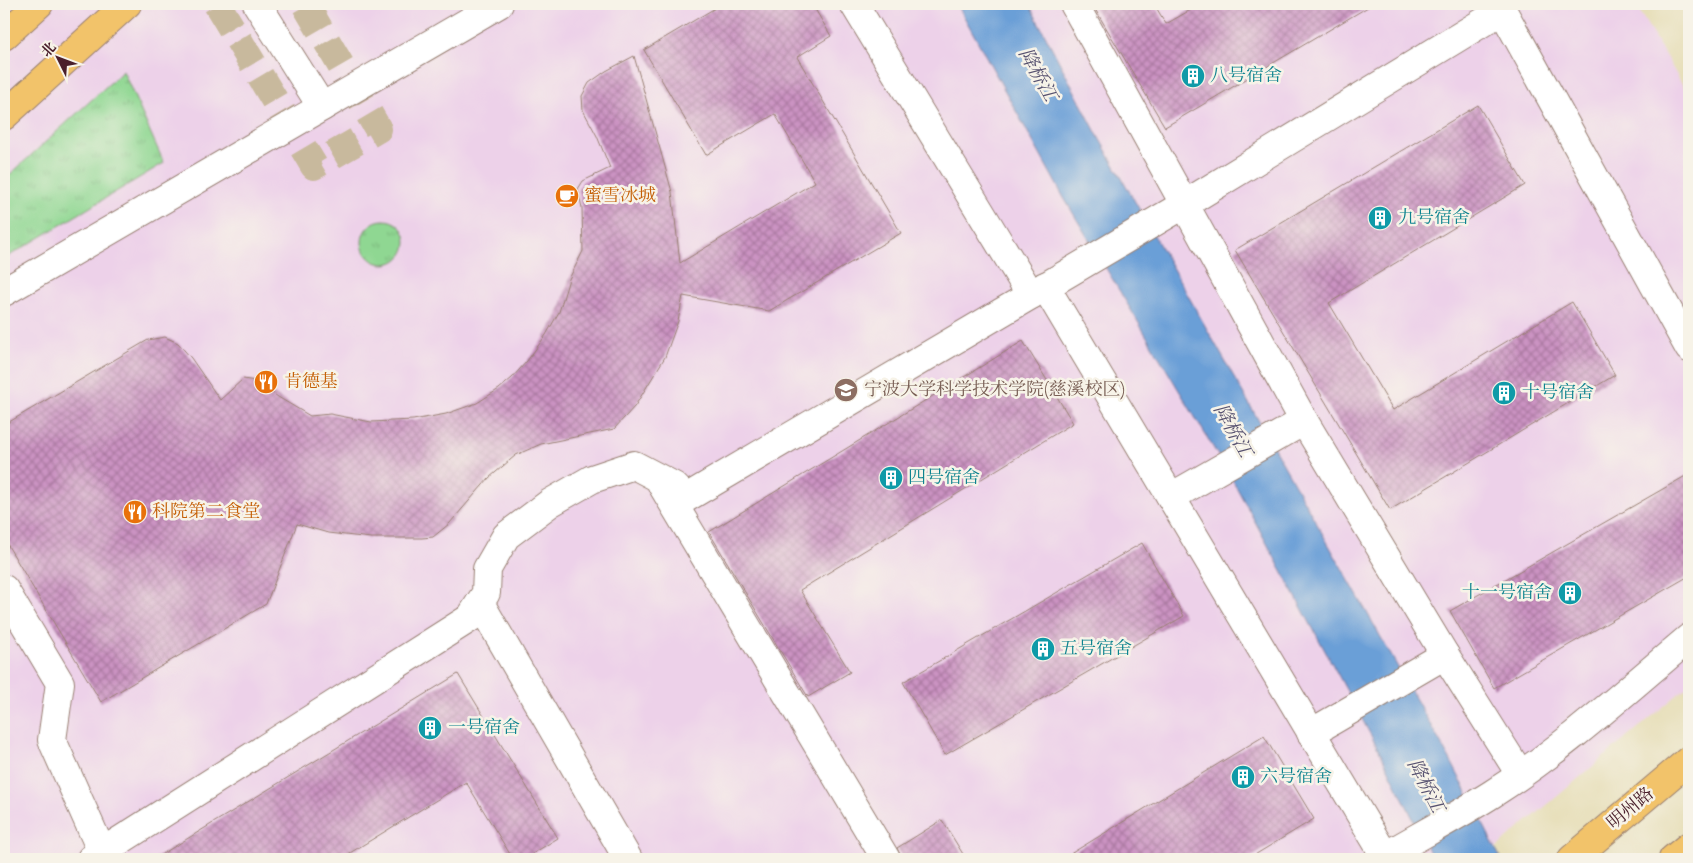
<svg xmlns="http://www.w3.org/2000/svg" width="1693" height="863" viewBox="0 0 1693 863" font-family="'IM FELL English','Noto Serif SC',serif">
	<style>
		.built { fill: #edd1e9 }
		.grass { fill: url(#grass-tufts); stroke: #6c7b5e }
		.water { fill: #6b9fd7; stroke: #5a5f81 }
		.building { fill: url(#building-cross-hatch) }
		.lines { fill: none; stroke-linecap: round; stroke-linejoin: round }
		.minor-tunnel { stroke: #c8b99d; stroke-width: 28; stroke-dasharray: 28 14; stroke-linecap: butt }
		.minor-casing { stroke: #987f72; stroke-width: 30 }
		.major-casing { stroke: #987f72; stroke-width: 30 }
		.minor { stroke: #fff; stroke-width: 28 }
		.major { stroke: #f2c36a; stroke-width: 28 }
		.labels { text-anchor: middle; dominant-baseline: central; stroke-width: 5; stroke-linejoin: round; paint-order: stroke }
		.culture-label { font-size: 18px; fill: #0d838f; stroke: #f7f3e8; text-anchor: start }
		.food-label { font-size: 18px; fill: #c56008; stroke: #f7f3e8; text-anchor: start }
		.education-label { font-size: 18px; fill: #785e54; stroke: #f7f3e8; text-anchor: start }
		.street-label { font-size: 18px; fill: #4a1f2b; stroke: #f7f3e8 }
		.water-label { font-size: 19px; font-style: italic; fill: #575270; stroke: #f7f3e8 }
	</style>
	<defs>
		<pattern id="grass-tufts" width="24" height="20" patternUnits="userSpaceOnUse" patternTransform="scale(1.25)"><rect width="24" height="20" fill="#8fd792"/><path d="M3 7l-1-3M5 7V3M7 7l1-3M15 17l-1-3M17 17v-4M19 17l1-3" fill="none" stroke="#7db87e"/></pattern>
		<pattern id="building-cross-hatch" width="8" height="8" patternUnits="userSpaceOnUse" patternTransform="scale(1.25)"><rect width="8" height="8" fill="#cb93c2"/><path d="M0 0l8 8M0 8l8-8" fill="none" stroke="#a7779e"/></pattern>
	</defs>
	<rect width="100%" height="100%" fill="#f7f3e8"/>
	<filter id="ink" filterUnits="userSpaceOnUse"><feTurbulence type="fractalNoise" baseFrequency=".02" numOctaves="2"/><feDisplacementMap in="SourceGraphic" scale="10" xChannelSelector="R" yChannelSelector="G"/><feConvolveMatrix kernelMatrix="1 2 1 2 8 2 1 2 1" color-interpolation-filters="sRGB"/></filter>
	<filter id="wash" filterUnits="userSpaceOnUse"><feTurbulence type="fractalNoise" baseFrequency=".0096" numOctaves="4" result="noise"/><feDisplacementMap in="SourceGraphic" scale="20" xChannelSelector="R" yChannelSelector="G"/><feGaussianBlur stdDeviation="1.12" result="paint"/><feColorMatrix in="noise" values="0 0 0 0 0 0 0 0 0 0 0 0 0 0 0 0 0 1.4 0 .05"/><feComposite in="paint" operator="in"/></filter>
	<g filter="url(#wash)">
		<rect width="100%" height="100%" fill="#e7dfba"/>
		<polygon class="built" points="4,4 1635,4 1689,96 1689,685 1483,859 4,859"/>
		<g class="grass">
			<polygon points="123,71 164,163 4,259 4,180"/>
			<circle cx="384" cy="242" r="22"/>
		</g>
		<polygon class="water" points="957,4 1029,4 1098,136 1453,765 1501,859 1433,859 1382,756 1232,479 1064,198"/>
		<g id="blocks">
			<g class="building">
				<polygon points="722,4 812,4 831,36 797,57 901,233 769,311 683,296 678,321 665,357 635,406 614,429 541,444 516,455 489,478 449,524 433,537 422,538 371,538 328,533 297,524 266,604 101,702 4,539 4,425 148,340 165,337 178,343 191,358 220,400 243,379 256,381 278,397 310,416 330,414 371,422 413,420 446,414 477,403 499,389 512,378 527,361 546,335 559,312 569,279 583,251 582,208 578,189 583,181 610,168 597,136 583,110 582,96 589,83 606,71 634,56 672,192 680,263 815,182 775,114 706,155 644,50"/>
				<polygon points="1092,4 1154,4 1166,24 1201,4 1373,4 1165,127"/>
				<polygon points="1478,105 1525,185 1329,303 1393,410 1572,302 1615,375 1390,510 1235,250"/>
				<polygon points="1023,341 1073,423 800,590 850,672 808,697 709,532"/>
				<polygon points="1689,474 1689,576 1494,688 1450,611"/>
				<polygon points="1142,543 1184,616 945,755 903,682"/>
				<polygon points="458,674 558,838 524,859 513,859 466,782 340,859 154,859"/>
				<polygon points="1264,736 1314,819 1248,859 1062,859"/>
				<polygon points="942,820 966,859 902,859 897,848"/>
			</g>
		</g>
	</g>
	<g filter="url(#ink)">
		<use href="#blocks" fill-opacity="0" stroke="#987f72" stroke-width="1"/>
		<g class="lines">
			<polyline class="minor-tunnel" points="217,4 314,166 378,129 305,4"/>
			<g class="minor-casing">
				<g id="minor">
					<polyline points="257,4 322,107"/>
					<polyline points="854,4 1031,295 1185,204 1503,10"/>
					<polyline points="1074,4 1304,421 1445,655 1520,774"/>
					<polyline points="1499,4 1689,348"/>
					<polyline points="1045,286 1385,856"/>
					<polyline points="4,292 499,4"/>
					<polyline points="662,485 886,859"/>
					<polyline points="1171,497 1304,421"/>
					<polyline points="4,589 60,683 52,740 105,859"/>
					<polyline points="480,603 628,859"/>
					<polyline points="1311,733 1445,655"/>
					<polyline points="91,859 470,618 486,593 487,569 506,536 550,503 592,479 634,465 674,486 686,498 1031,295"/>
					<path d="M 1380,859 C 1417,837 1456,817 1492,794 C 1563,749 1625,692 1689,638"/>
				</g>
			</g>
			<g class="major-casing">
				<g id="major">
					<polyline points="4,36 39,4"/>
					<polyline points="4,116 127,4"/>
					<polyline points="1572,859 1689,760"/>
					<polyline points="1673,859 1689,846"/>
				</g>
			</g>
			<use href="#minor" class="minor"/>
			<use href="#major" class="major"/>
		</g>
	</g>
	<defs>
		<g id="building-disc" transform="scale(1.25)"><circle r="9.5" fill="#0f9aa8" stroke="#f7f3e8"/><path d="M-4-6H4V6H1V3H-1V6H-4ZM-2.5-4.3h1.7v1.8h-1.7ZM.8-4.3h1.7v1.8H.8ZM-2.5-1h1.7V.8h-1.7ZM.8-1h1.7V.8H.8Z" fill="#fff"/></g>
		<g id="cafe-disc" transform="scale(1.25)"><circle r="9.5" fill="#e8710a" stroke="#f7f3e8"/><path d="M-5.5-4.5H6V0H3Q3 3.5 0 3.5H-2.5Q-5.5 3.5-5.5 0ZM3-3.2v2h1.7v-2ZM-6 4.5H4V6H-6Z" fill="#fff"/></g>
		<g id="restaurant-disc" transform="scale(1.25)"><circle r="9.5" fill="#e8710a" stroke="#f7f3e8"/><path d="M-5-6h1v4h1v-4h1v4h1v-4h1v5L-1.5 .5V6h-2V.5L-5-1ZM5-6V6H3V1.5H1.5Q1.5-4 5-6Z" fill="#fff"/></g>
		<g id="university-disc" transform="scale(1.25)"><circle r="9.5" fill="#8d6e63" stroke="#f7f3e8"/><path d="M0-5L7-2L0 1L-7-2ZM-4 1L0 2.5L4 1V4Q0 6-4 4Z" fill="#fff"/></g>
	</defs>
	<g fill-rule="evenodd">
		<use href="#building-disc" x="1193" y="76"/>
		<use href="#cafe-disc" x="567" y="196"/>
		<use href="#building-disc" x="1380" y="218"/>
		<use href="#restaurant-disc" x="266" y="382"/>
		<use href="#university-disc" x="846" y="390"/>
		<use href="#building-disc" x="1504" y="393"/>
		<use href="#building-disc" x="891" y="478"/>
		<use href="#restaurant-disc" x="135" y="512"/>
		<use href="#building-disc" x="1570" y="593"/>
		<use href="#building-disc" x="1043" y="649"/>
		<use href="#building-disc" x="430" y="728"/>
		<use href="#building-disc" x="1243" y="777"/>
	</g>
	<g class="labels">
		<g class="culture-label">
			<text x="1210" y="76">八号宿舍</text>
			<text x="1398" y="218">九号宿舍</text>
			<text x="1522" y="393">十号宿舍</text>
			<text x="908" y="478">四号宿舍</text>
			<text x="1552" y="593" text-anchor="end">十一号宿舍</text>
			<text x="1060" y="649">五号宿舍</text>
			<text x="448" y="728">一号宿舍</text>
			<text x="1260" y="777">六号宿舍</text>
		</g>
		<g class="food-label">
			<text x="584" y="196">蜜雪冰城</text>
			<text x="284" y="382">肯德基</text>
			<text x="152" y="512">科院第二食堂</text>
		</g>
		<g class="education-label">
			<text x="864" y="390">宁波大学科学技术学院(慈溪校区)</text>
		</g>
		<g class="street-label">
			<text transform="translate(1631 809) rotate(-40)">明州路</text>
		</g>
		<g class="water-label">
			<text transform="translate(1037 75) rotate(61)">降桥江</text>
			<text transform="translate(1232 431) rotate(61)">降桥江</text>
			<text transform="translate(1425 786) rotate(63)">降桥江</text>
		</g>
	</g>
	<rect width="1693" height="863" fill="none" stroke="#f7f3e8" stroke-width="20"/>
	<g transform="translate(58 58) rotate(312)" stroke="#f7f3e8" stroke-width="4" paint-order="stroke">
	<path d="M0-4L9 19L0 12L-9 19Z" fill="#4a1f2b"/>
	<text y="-8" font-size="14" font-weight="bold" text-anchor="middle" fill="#4a1f2b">北</text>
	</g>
</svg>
